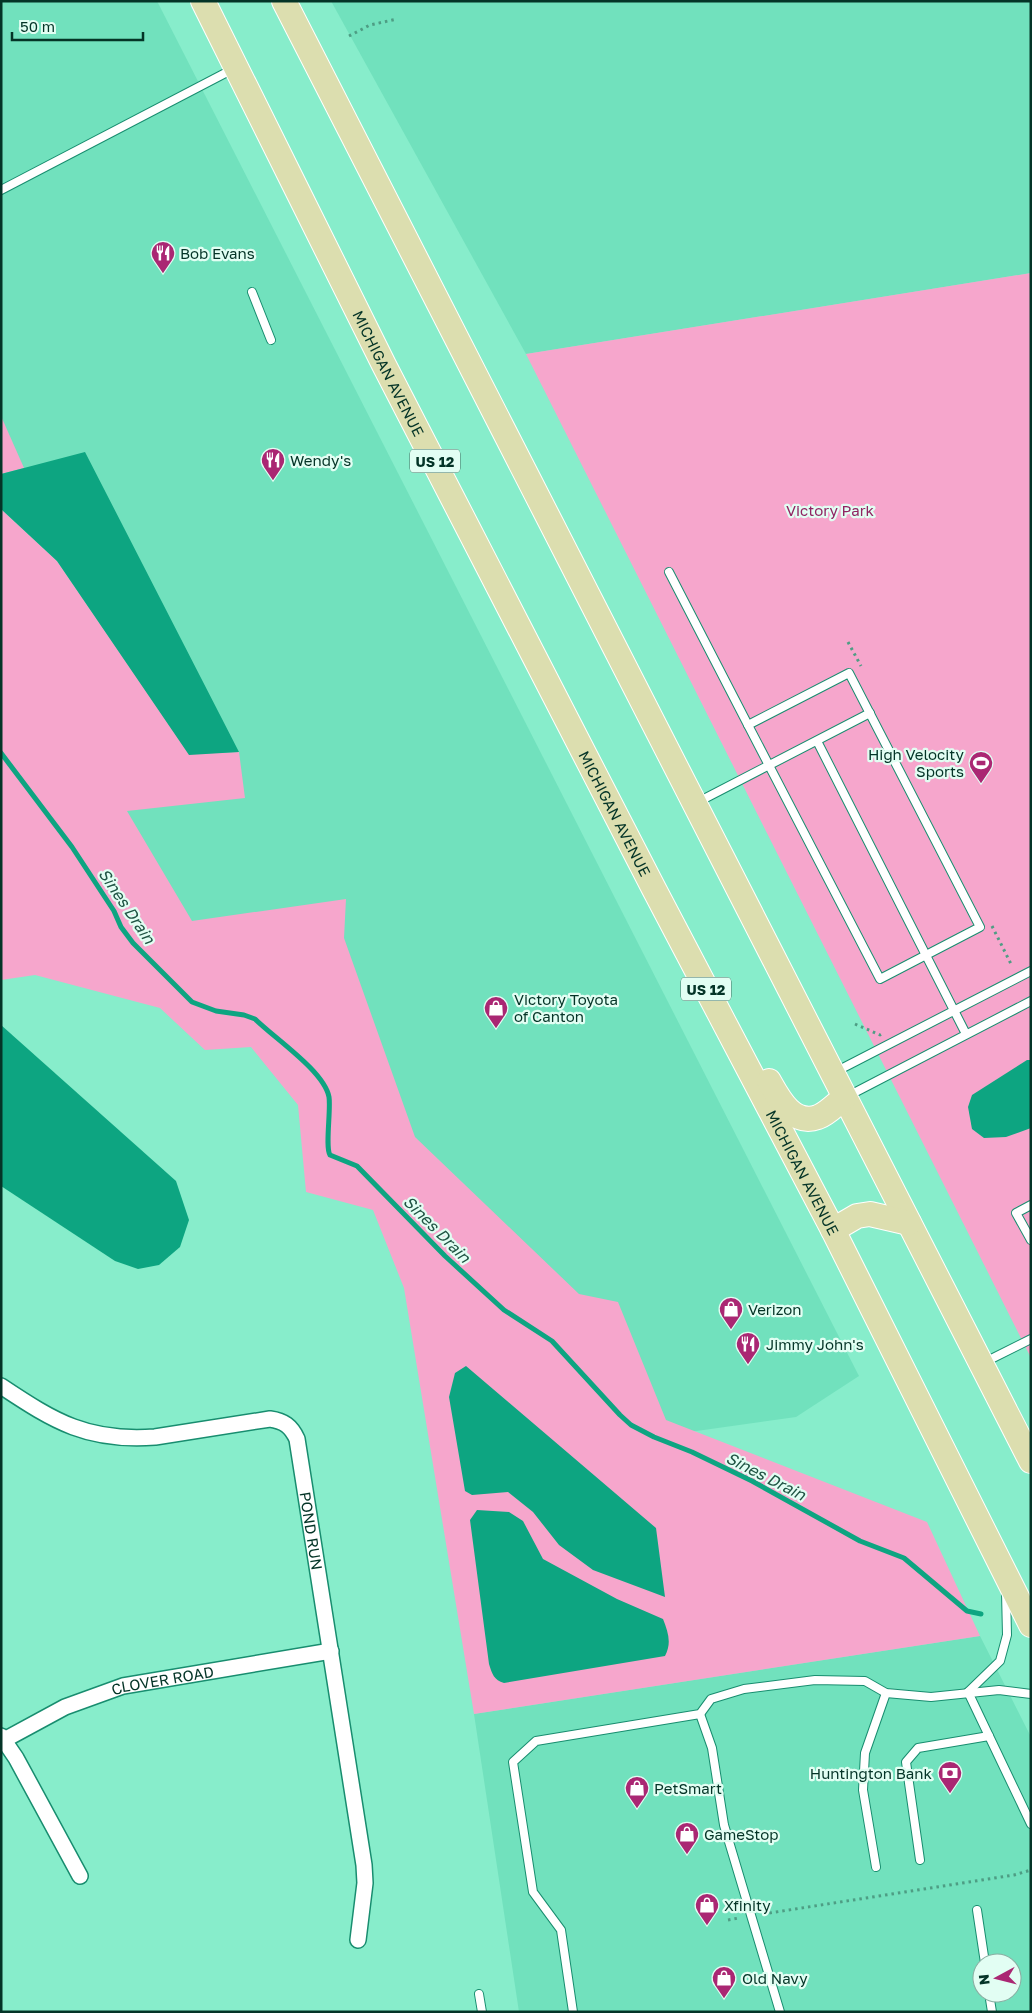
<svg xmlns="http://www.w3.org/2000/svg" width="1032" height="2013" viewBox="0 0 1032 2013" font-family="'Golos Text',sans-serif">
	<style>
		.built { fill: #71e1bd; fill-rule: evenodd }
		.green { fill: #f6a6cc }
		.water { fill: #0da581 }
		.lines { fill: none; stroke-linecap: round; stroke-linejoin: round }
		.stream { stroke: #0da581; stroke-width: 5 }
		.lane-casing { stroke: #188d6f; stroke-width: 10 }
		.street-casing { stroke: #188d6f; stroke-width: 18 }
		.primary-casing { stroke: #fff; stroke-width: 26 }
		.path { stroke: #4e9d84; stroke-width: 3; stroke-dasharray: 2.5 4; stroke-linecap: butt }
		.lane { stroke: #fff; stroke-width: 8 }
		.street { stroke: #fff; stroke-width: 15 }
		.primary { stroke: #dcdeaf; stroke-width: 24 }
		.labels { text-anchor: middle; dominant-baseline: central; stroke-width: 4.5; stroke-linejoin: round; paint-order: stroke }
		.shield { fill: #e2fef3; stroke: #477164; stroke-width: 1 }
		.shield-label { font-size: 14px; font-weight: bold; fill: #043427 }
		.poi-label { font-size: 15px; fill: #043427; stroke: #e2fef3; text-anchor: start }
		.street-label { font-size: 15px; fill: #043427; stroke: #e2fef3 }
		.park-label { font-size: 15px; fill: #902462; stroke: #e2fef3 }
		.water-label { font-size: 16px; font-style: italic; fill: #205444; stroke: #e2fef3 }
	</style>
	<rect width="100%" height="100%" fill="#87edcb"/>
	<g class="built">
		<polygon points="1,1 157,1 859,1376 796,1417 654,1437 185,960 1,650"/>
		<polygon points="331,1 1031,1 1031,273 526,354"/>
		<path d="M 980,1636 L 1031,1737 L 1031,2012 L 519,2012 L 474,1714 ZM 982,1963 L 1012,1963 L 1012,1993 L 982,1993 Z"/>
	</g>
	<g class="green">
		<polygon points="1031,273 1031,1358 526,354"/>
		<polygon points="1,416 24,468 1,474"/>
		<polygon points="1,509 57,561 189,754 239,752 245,798 127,811 192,921 346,899 344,938 415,1137 579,1294 618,1302 666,1420 927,1522 980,1636 474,1714 404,1288 373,1210 306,1192 298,1105 251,1047 205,1050 160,1008 35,975 1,980"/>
	</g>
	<g class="water">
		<polygon points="85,452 239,752 189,755 57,561 1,509 1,474"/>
		<polygon points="1,1025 176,1181 189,1220 180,1247 159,1265 138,1269 115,1261 1,1186"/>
		<polygon points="1027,1060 1031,1060 1031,1128 1006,1137 984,1138 972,1129 968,1107 972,1095"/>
		<polygon points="466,1366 656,1528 665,1597 593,1570 559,1545 533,1512 508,1492 472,1495 465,1491 449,1397 455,1373"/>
		<path d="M 477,1510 L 509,1512 L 523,1521 L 543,1559 L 617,1599 L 663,1619 C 668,1632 672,1643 665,1656 L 504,1683 C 494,1680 492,1674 489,1664 L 470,1520 Z"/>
	</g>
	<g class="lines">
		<path class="stream" d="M 1,753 L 72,847 L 114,911 L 121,927 L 133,943 L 192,1002 L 216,1011 L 244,1015 L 255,1019 C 274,1038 324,1071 329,1097 C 331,1110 325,1148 330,1155 L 357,1166 L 445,1256 L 504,1310 L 552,1341 L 620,1415 L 631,1425 L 654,1437 L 692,1452 L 752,1481 L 860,1541 L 904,1558 L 967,1611 L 981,1614"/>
		<g class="lane-casing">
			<g id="lane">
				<polyline points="1,190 235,68"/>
				<polyline points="252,292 271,340"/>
				<polyline points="669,572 748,725"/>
				<polygon points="849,673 980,927 880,979 748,725"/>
				<polyline points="817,741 966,1034"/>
				<polyline points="696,803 870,713"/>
				<polyline points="835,1072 1031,971"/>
				<polyline points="848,1096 1031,1001"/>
				<polyline points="1031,1205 1016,1213 1031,1240"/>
				<polyline points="983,1363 1031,1339"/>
				<polyline points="968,1692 1031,1824"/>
				<polyline points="968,1692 1000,1661 1007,1635 1006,1592"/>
				<polyline points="700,1714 712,1748 724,1825 780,2012"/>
				<polyline points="920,1860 906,1762 918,1748 989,1736"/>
				<polyline points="876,1867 863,1790 865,1753 886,1693"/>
				<polyline points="977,1910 985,1963"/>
				<polyline points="989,1993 992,2012"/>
				<polyline points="479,1994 482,2012"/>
				<polyline points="573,2012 561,1930 533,1892 513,1762 536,1741 700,1714 711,1699 744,1689 815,1680 865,1681 886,1693 931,1697 999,1690 1031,1694"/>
			</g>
		</g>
		<g class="street-casing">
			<g id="street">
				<path id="s1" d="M 1,1386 C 55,1422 88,1442 155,1437 L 270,1419 C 284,1421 291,1426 297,1439 L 364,1865 L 365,1883 L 358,1940"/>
				<polyline points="1,1736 16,1758 80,1876"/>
				<path id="s2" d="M 4,1740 L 65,1707 L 123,1686 L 331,1651"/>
			</g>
		</g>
		<g class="primary-casing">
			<g id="primary">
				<path id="s3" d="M 203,1 L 384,365 L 654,889 L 833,1230 L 1031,1625"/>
				<polyline points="284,1 1031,1461"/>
				<path d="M 769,1081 C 779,1099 793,1126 818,1117 C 827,1114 836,1104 844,1098"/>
				<polyline points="833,1230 857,1216 870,1214 909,1223"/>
			</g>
		</g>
		<g class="path">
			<polyline points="349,36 370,25 397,19"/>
			<polyline points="848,642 861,666"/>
			<polyline points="992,926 1012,966"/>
			<polyline points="855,1024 880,1035 882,1034"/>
			<polyline points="763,1914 1014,1875 1031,1870"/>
			<polyline points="728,1920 739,1918"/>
		</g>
		<use href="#lane" class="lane"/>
		<use href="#street" class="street"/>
		<use href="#primary" class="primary"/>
	</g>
	<defs>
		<g id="restaurant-pin" transform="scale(1.25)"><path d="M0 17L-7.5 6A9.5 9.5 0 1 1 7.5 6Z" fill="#aa2773" stroke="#e2fef3"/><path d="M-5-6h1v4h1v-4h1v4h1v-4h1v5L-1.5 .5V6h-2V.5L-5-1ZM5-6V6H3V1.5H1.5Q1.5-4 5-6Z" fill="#fff"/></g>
		<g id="stadium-pin" transform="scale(1.25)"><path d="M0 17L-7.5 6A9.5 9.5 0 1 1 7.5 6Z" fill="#aa2773" stroke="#e2fef3"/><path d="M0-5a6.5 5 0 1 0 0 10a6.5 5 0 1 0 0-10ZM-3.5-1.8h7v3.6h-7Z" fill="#fff"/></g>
		<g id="shop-pin" transform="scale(1.25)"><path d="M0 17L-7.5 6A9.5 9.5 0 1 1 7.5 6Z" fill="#aa2773" stroke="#e2fef3"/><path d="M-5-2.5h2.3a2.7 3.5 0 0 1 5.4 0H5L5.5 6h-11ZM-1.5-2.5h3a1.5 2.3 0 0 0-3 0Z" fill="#fff"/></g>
		<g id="bank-pin" transform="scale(1.25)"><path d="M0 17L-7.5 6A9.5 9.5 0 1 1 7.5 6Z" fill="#aa2773" stroke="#e2fef3"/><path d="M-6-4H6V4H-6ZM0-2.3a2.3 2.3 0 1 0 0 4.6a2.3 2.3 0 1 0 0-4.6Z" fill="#fff"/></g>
	</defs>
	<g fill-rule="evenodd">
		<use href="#restaurant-pin" x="163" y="253"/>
		<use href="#restaurant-pin" x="273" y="460"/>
		<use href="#stadium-pin" x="981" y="763"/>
		<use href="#shop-pin" x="496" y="1008"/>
		<use href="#shop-pin" x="731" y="1309"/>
		<use href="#restaurant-pin" x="748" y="1344"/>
		<use href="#bank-pin" x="950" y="1773"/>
		<use href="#shop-pin" x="637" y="1788"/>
		<use href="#shop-pin" x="687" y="1834"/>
		<use href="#shop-pin" x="707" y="1905"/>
		<use href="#shop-pin" x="724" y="1978"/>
	</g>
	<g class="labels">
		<g class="shield">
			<rect x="410" y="449.5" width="50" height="23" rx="4"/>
			<rect x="681" y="977.5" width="50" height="23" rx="4"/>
		</g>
		<g class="shield-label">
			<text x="435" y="461">US 12</text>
			<text x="706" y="989">US 12</text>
		</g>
		<g class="poi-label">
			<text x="180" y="253">Bob Evans</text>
			<text x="290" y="460">Wendy's</text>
			<text x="964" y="754" text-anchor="end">High Velocity<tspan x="964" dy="17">Sports</tspan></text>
			<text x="514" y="999">Victory Toyota<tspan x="514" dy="17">of Canton</tspan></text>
			<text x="748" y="1309">Verizon</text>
			<text x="766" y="1344">Jimmy John's</text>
			<text x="932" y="1773" text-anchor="end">Huntington Bank</text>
			<text x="654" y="1788">PetSmart</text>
			<text x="704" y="1834">GameStop</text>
			<text x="724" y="1905">Xfinity</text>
			<text x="742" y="1978">Old Navy</text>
		</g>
		<g class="street-label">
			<text stroke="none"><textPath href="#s3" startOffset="416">MICHIGAN AVENUE</textPath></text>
			<text stroke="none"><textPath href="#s3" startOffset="911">MICHIGAN AVENUE</textPath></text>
			<text stroke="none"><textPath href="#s3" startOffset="1316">MICHIGAN AVENUE</textPath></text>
			<text stroke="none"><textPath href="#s1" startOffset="411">POND RUN</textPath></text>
			<text stroke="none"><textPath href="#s2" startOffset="171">CLOVER ROAD</textPath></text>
		</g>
		<g class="park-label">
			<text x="830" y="510">Victory Park</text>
		</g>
		<g class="water-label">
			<text transform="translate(127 906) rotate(56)">Sines Drain</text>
			<text transform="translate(437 1229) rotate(45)">Sines Drain</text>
			<text transform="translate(766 1476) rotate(27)">Sines Drain</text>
		</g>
	</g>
	<rect width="1032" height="2013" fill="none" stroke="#043427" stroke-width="5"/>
	<g transform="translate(997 1978) rotate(263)"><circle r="24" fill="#e2fef3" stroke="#89ada1"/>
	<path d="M0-4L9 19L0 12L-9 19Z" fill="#aa2773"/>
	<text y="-8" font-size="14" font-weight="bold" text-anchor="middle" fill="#043427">N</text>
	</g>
	<path d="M12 32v8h131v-8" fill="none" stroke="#043427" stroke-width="2.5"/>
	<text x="20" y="32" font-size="15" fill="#043427" stroke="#e2fef3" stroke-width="4" paint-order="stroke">50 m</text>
</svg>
